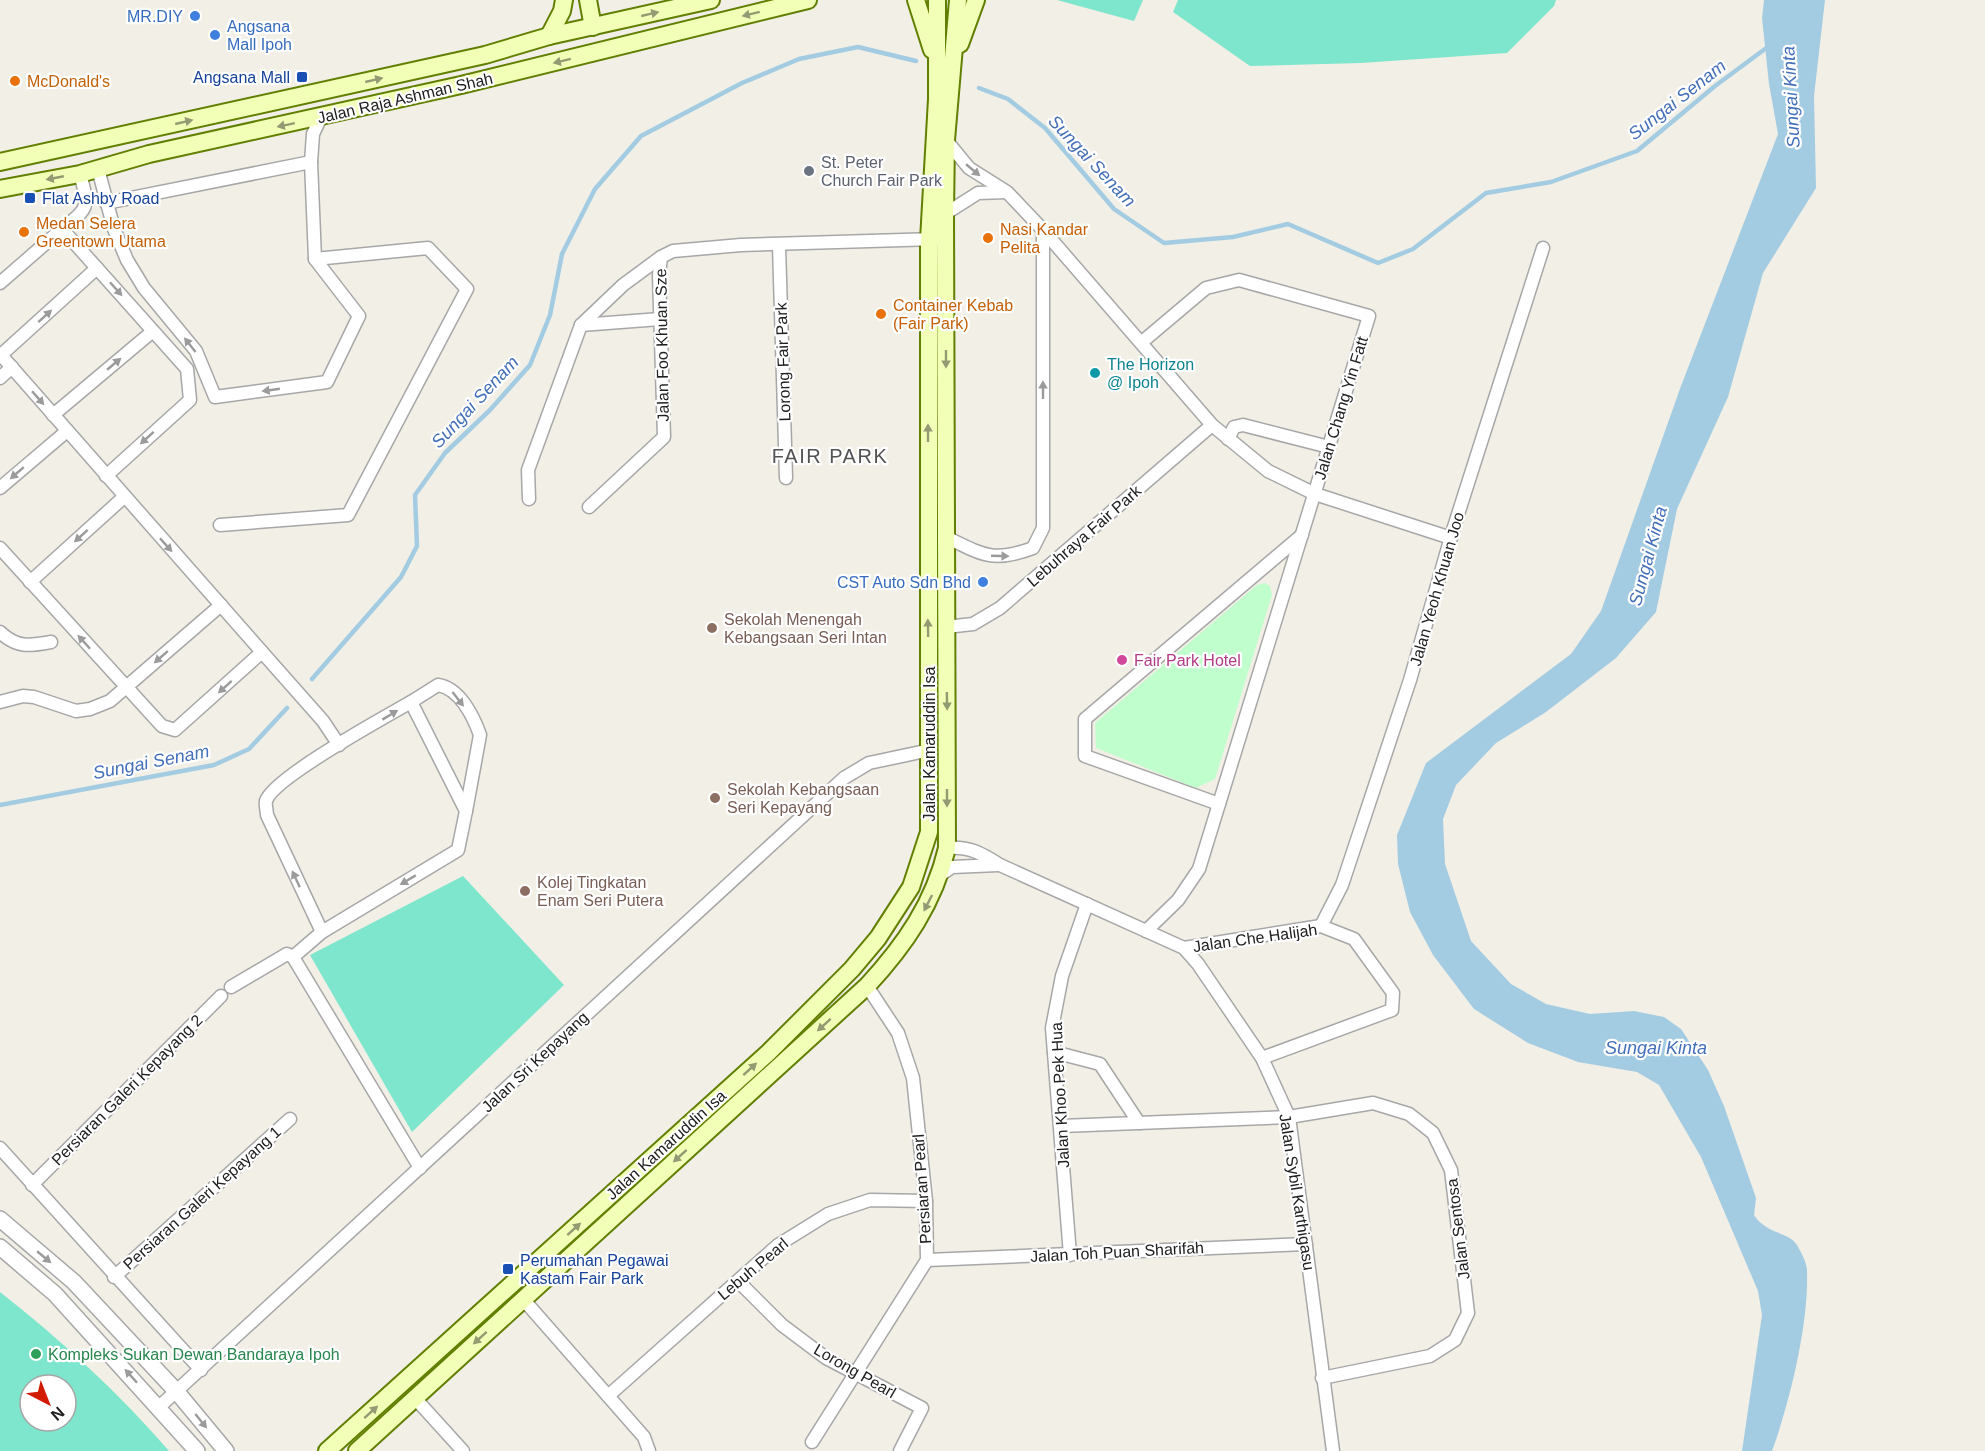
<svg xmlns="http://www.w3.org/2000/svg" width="1985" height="1451" viewBox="0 0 1985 1451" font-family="Helvetica,sans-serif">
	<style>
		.park { fill: #c1fece }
		.pitch { fill: #7ee6cc; fill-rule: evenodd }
		.water { fill: #a3cce2 }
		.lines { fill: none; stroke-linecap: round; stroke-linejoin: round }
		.stream { stroke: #a3cce2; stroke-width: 4.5 }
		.minor-casing { stroke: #a7a7a7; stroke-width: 15 }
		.tertiary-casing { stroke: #a7a7a7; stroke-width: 18 }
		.secondary-casing { stroke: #617f00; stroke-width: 20 }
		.minor { stroke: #fff; stroke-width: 12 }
		.tertiary { stroke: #fff; stroke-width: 15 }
		.secondary { stroke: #f2ffb7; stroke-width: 16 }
		.oneway { fill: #949b73 }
		.oneway2 { fill: #9b9b9b }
		.shop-dot { fill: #3f7fe0; stroke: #fff; stroke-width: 2 }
		.transit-dot { fill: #1a4fb4; stroke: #fff; stroke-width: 2 }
		.food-dot { fill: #e8710a; stroke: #fff; stroke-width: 2 }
		.worship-dot { fill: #6b7280; stroke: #fff; stroke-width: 2 }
		.culture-dot { fill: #0f9aa8; stroke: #fff; stroke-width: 2 }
		.education-dot { fill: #8d6e63; stroke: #fff; stroke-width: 2 }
		.hotel-dot { fill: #d1479c; stroke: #fff; stroke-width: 2 }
		.leisure-dot { fill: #2e9e5b; stroke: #fff; stroke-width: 2 }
		.labels { text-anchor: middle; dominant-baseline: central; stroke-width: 4.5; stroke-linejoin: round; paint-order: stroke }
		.shop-label { font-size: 16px; fill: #366cbe; stroke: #fff; text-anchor: end }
		.transit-label { font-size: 16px; fill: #164399; stroke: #fff; text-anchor: start }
		.food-label { font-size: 16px; fill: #c56008; stroke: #fff; text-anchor: start }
		.street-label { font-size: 16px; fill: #202020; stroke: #fff }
		.worship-label { font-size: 16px; fill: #5b616d; stroke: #fff; text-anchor: start }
		.culture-label { font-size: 16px; fill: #0d838f; stroke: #fff; text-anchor: start }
		.education-label { font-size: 16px; fill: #785e54; stroke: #fff; text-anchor: start }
		.hotel-label { font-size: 16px; fill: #b23c85; stroke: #fff; text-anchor: start }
		.leisure-label { font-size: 16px; fill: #27864d; stroke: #fff; text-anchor: start }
		.water-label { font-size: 18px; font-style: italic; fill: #446fb9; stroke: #fff }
		.quarter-label { font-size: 20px; letter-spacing: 1.5px; fill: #535353; stroke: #fff }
	</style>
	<rect width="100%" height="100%" fill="#f2efe6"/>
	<polygon class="park" points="1265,583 1270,586 1272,595 1215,779 1196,788 1096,748 1095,723 1257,585"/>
	<g class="pitch">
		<polygon points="1057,0 1143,0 1134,21"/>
		<polygon points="1178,0 1556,0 1554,6 1507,53 1361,63 1250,66 1173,12"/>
		<polygon points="463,876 564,985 412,1132 310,955"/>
		<path d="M 0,1292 C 60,1339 119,1393 169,1451 L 0,1451 ZM 30,1385 L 66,1385 L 66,1421 L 30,1421 Z"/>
	</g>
	<path class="water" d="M 1764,0 L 1825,0 L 1814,96 L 1816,188 L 1763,273 L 1728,397 L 1677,509 L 1656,612 L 1616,658 L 1546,712 L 1496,743 L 1456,785 L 1443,819 L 1445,864 L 1471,941 L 1511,984 L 1546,1004 L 1590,1014 L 1634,1011 L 1664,1017 L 1681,1029 L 1708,1070 L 1724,1106 L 1756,1198 L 1754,1215 C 1767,1235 1788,1231 1797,1245 C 1801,1252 1807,1263 1807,1271 C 1809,1323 1790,1402 1772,1451 L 1742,1451 L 1762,1315 L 1758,1291 L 1701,1157 L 1659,1085 L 1637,1072 L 1578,1062 L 1528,1043 L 1474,1009 L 1433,955 L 1410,912 L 1398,864 L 1397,835 L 1426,763 L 1571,654 L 1601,611 L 1681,386 L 1778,134 L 1769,84 L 1762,18 Z"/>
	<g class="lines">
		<g class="stream">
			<polyline points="979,88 1008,99 1045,128 1114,209 1164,243 1233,237 1288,224 1378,263 1413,249 1486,193 1551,182 1637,151 1715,86 1769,46"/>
			<polyline points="312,679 401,577 417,546 415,495 445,453 490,410 530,365 550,315 562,254 595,189 641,136 742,83 799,59 858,47 916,61"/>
			<polyline points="0,805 214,765 249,749 287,708"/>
		</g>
		<g class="minor-casing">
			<g id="minor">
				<polyline points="946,140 969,168 1007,192 1043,230 1212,425 1268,471 1315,494 1451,538"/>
				<polyline points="98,169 114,229 127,260 144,288 196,351 215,397 327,382 359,316 315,259 311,162 313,134 321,117"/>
				<polyline points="106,203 311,162"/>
				<polyline points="945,214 978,193 1006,192"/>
				<path d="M 62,229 C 90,207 89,207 80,174"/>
				<polyline points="779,246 786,478"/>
				<polyline points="0,283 62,229 187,369 190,400 106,476"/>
				<polyline points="581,325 660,319"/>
				<polyline points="1142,342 1206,288 1239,280 1369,316 1199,869 1178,900 1146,931"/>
				<polyline points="0,354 262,652 175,730 162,726 0,548"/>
				<polyline points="1,355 97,268"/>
				<polyline points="0,378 12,367"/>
				<polyline points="53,415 153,331"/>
				<polyline points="1228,439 1234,427 1243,425 1329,447"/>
				<polyline points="0,488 67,431"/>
				<polyline points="529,499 528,470 581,325 623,285 661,257"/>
				<polyline points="589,507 664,437 659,275 661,257 673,251 741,245 936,239"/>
				<polyline points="220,525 348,515 467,289 428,248 315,259"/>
				<path d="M 946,537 C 983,555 993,563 1033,548 L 1043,528 L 1043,230"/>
				<polyline points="30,582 124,497"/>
				<polyline points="946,627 973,624 1000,608 1212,425"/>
				<path d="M 0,632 C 17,648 29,646 51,642"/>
				<polyline points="262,652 323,721 339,745"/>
				<polyline points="0,702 23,696 34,697 76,711 90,709 110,701 221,605"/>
				<path d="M 411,702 L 438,685 C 459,688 473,715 480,735 L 466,811"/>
				<polyline points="1219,804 1085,756 1085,719 1302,535"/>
				<path d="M 947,848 C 969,846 981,853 1000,865 L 1184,948 L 1198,964 L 1262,1058 L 1289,1117 L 1333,1451"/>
				<polyline points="940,875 952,867 998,865"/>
				<polyline points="1321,926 1342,885 1410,680 1453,530 1543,248"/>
				<polyline points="1184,948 1321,926 1354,939 1393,993 1392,1010 1262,1058"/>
				<path d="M 293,957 L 322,932 L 458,850 L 466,811 L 411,702 C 385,717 273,778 266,801 C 265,805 267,811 267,815 L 322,932"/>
				<polyline points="231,987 287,954 293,957 420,1168"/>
				<polyline points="1054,1052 1100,1064 1139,1123"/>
				<polyline points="1061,1126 1289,1117 1373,1103 1409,1114 1433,1133 1451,1170 1468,1313 1455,1340 1430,1356 1322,1378"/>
				<polyline points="0,1148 201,1370"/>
				<polyline points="32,1185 221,996"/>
				<polyline points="1070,1255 1052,1028 1062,976 1087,904"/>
				<polyline points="927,1260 1306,1244"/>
				<polyline points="114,1277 290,1119"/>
				<polyline points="738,1281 782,1325 826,1358 922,1408 900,1451"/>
				<polyline points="523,1299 644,1437 649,1451"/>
				<polyline points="608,1396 778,1245 828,1214 870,1200 926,1201"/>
				<polyline points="414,1397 463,1451"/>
				<polyline points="159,1407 844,778 869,763 930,750"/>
				<polyline points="812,1442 927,1260 926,1201 913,1078 898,1033 867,986"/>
			</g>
		</g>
		<g class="tertiary-casing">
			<g id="tertiary">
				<polyline points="0,1219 74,1282 177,1392 226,1451"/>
				<polyline points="0,1247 55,1294 197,1451"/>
			</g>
		</g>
		<g class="secondary-casing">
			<g id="secondary">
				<polyline points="588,0 593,27"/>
				<polyline points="916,0 932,50"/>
				<polyline points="549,36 562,11 564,0"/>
				<polyline points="960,44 976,0"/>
				<polyline points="0,162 485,55 549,36 711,0"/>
				<polyline points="0,189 80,174 149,154 461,85 808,0"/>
				<polyline points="327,1451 768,1053 852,969 878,938 911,887 929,832 929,240 937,99 937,0"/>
				<path d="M 357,1451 L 867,986 C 905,945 934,903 947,848 L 945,214 L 946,140 L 958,0"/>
			</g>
		</g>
		<use href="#minor" class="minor"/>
		<use href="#tertiary" class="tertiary"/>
		<use href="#secondary" class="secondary"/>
	</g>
	<defs><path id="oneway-solid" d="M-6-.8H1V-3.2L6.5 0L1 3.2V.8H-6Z" transform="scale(1.5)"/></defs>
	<g class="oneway">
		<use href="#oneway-solid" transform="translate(650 14) rotate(-13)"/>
		<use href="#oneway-solid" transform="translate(751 14) rotate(166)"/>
		<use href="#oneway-solid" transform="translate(562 61) rotate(166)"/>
		<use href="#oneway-solid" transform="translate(374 80) rotate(-13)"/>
		<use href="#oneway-solid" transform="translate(184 122) rotate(-13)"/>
		<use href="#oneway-solid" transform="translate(286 125) rotate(168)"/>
		<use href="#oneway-solid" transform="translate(55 178) rotate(169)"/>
		<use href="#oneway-solid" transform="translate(946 359) rotate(90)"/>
		<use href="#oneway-solid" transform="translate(928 433) rotate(-90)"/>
		<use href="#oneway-solid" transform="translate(928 628) rotate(-91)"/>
		<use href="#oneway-solid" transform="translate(947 701) rotate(89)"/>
		<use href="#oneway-solid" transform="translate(947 798) rotate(90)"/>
		<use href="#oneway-solid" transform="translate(928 903) rotate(117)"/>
		<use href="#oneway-solid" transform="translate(824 1025) rotate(138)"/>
		<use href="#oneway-solid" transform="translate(750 1069) rotate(-42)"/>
		<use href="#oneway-solid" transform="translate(680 1156) rotate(138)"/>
		<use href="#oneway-solid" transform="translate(574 1229) rotate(-42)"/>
		<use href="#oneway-solid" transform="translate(480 1338) rotate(138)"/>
		<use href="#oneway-solid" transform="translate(371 1412) rotate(-42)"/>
	</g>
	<g class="oneway2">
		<use href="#oneway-solid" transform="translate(973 170) rotate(40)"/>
		<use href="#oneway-solid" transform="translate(116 289) rotate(48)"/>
		<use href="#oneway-solid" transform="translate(45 316) rotate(-42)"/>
		<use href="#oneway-solid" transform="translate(190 345) rotate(-128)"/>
		<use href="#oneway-solid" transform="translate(114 364) rotate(-40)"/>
		<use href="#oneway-solid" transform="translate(271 390) rotate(172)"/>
		<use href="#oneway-solid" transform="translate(1043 390) rotate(-90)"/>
		<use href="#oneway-solid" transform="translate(38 398) rotate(49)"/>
		<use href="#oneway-solid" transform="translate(147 438) rotate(138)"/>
		<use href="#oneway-solid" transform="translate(17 473) rotate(139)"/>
		<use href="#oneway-solid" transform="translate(81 536) rotate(138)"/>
		<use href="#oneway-solid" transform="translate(166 545) rotate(48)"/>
		<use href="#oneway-solid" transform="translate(1000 556) rotate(2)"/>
		<use href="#oneway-solid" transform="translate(84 642) rotate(-132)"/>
		<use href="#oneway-solid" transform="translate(161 657) rotate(139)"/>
		<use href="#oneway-solid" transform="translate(225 687) rotate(138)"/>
		<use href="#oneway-solid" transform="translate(458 699) rotate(52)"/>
		<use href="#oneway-solid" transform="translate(390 715) rotate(-31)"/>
		<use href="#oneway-solid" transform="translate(296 879) rotate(-115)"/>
		<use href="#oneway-solid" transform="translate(408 880) rotate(149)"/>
		<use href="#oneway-solid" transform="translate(44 1257) rotate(40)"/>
		<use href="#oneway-solid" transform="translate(131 1376) rotate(-132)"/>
		<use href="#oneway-solid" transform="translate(201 1421) rotate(51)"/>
	</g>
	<g class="shop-dot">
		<circle cx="195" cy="16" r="6"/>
		<circle cx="215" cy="35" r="6"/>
		<circle cx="983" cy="582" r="6"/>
	</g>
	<g class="transit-dot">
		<rect x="296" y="71" width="12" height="12" rx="3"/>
		<rect x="24" y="192" width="12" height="12" rx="3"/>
		<rect x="502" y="1263" width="12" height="12" rx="3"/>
	</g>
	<g class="food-dot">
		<circle cx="15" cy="81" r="6"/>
		<circle cx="24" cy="232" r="6"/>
		<circle cx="988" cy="238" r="6"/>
		<circle cx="881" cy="314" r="6"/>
	</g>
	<circle class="worship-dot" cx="809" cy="171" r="6"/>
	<circle class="culture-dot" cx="1095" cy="373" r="6"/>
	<g class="education-dot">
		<circle cx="712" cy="628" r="6"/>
		<circle cx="715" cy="798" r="6"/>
		<circle cx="525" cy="891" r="6"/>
	</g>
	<circle class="hotel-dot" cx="1122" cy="660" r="6"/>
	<circle class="leisure-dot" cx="36" cy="1354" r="6"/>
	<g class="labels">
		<g class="shop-label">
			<text x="183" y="16">MR.DIY</text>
			<text x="227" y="26" text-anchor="start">Angsana<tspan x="227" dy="18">Mall Ipoh</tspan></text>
			<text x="971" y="582">CST Auto Sdn Bhd</text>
		</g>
		<g class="transit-label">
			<text x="290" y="77" text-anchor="end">Angsana Mall</text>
			<text x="42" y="198">Flat Ashby Road</text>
			<text x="520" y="1260">Perumahan Pegawai<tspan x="520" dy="18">Kastam Fair Park</tspan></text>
		</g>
		<g class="food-label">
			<text x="27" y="81">McDonald's</text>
			<text x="36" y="223">Medan Selera<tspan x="36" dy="18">Greentown Utama</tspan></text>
			<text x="1000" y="229">Nasi Kandar<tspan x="1000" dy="18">Pelita</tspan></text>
			<text x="893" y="305">Container Kebab<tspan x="893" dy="18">(Fair Park)</tspan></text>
		</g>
		<g class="street-label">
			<text transform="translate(405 98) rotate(-13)">Jalan Raja Ashman Shah</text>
			<text transform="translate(662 345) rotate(-91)">Jalan Foo Khuan Sze</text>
			<text transform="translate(783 362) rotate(-92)">Lorong Fair Park</text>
			<text transform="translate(1341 408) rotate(-73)">Jalan Chang Yin Fatt</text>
			<text transform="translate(1084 536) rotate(-41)">Lebuhraya Fair Park</text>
			<text transform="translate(1437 589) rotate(-74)">Jalan Yeoh Khuan Joo</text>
			<text transform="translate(929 744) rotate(-90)">Jalan Kamaruddin Isa</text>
			<text transform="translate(1255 938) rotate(-8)">Jalan Che Halijah</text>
			<text transform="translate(535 1062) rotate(-43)">Jalan Sri Kepayang</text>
			<text transform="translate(127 1090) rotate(-45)">Persiaran Galeri Kepayang 2</text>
			<text transform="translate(1060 1095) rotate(-93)">Jalan Khoo Pek Hua</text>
			<text transform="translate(666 1145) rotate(-42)">Jalan Kamaruddin Isa</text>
			<text transform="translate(922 1189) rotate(-94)">Persiaran Pearl</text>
			<text transform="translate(1297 1192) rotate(81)">Jalan Sybil Karthigasu</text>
			<text transform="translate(202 1198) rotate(-42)">Persiaran Galeri Kepayang 1</text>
			<text transform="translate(1458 1229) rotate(-97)">Jalan Sentosa</text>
			<text transform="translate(1117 1252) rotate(-3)">Jalan Toh Puan Sharifah</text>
			<text transform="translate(753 1269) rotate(-40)">Lebuh Pearl</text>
			<text transform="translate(855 1371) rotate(30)">Lorong Pearl</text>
		</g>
		<g class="worship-label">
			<text x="821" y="162">St. Peter<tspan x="821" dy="18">Church Fair Park</tspan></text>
		</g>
		<g class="culture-label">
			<text x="1107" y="364">The Horizon<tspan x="1107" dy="18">@ Ipoh</tspan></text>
		</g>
		<g class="education-label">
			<text x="724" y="619">Sekolah Menengah<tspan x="724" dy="18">Kebangsaan Seri Intan</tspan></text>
			<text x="727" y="789">Sekolah Kebangsaan<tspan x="727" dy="18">Seri Kepayang</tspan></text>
			<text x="537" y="882">Kolej Tingkatan<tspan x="537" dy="18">Enam Seri Putera</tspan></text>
		</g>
		<g class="hotel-label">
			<text x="1134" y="660">Fair Park Hotel</text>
		</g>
		<g class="leisure-label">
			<text x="48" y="1354">Kompleks Sukan Dewan Bandaraya Ipoh</text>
		</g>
		<g class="water-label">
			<text transform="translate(1791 97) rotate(-93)">Sungai Kinta</text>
			<text transform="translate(1677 100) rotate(-38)">Sungai Senam</text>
			<text transform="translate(1092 161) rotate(47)">Sungai Senam</text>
			<text transform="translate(475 402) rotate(-47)">Sungai Senam</text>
			<text transform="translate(1648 556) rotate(-75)">Sungai Kinta</text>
			<text transform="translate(151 762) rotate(-11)">Sungai Senam</text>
			<text x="1656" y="1048">Sungai Kinta</text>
		</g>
		<g class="quarter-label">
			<text x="830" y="456">FAIR PARK</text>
		</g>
	</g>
	<g transform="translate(48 1403) rotate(138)"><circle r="28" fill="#ffffff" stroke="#a6a6a6" stroke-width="1.5"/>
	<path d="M0-4.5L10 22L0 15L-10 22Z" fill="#d11b00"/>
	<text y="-9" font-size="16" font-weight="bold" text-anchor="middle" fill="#202020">N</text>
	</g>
</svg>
